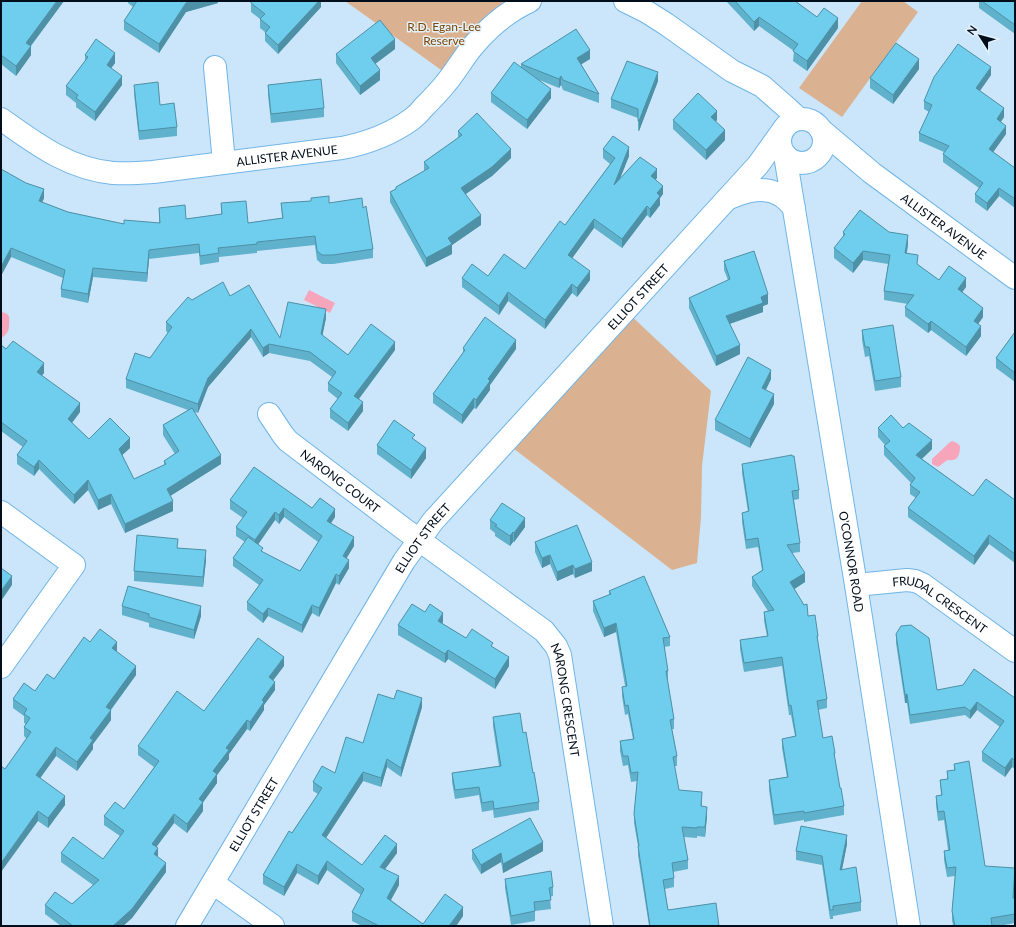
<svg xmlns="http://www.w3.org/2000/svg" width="1016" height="927" viewBox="0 0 1016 927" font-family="Lato,sans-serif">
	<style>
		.green { fill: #dab291 }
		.water { fill: #f6a5bb }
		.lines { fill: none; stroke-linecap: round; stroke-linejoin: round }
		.minor-casing { stroke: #70b5e7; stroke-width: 24 }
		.minor { stroke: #fff; stroke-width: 22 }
		.wall { fill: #5fb1cc; fill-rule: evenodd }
		.shaded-wall { fill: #4e90a6 }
		.building { fill: #6fceed; stroke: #4e90a6 }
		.labels { text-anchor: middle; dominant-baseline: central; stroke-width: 3; stroke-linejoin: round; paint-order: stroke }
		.park-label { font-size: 12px; fill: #7e4602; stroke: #e3f1fb }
		.street-label { font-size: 12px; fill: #000d1a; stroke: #e3f1fb }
	</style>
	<rect width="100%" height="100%" fill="#cbe6fa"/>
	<g class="green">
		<polygon points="345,1 530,1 451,77"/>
		<polygon points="862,1 903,1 918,12 842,117 799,88"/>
		<polygon points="625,310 711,391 702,466 701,517 697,563 672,570 505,442"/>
	</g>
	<g class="water">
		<polygon points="309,290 335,303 330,313 304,300"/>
		<path d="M 1,312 C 9,313 10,316 9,324 C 9,326 9,328 8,331 C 7,334 4,336 1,338 Z"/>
		<path d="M 952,441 L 957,443 L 960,446 C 960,452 959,459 953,460 C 948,461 950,459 946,461 C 943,463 941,465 938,467 L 932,464 L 932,459 L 949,443 Z"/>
	</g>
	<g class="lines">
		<g class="minor-casing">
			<g id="minor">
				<polyline points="625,1 647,12 666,24 732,71 762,86 786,107 799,119"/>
				<polyline points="215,67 224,162"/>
				<path id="s1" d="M 1,119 C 36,144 69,169 113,173 C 126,174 140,173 153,172 L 342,148 C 368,143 390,135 412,119 C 416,116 420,112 423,108 C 431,100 439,92 446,83 C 456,71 463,58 473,46 C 489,27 508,11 530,1"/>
				<circle cx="802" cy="141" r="22"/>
				<path id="s2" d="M 821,130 L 872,173 L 1015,278"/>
				<path id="s3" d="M 785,155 L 856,585 L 909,926"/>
				<path d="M 727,199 C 743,192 762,185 780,195 C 785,198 790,203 794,208"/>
				<path id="s4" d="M 269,414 L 283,435 L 288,441 L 404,529 L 544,631 L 556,646 L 560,655 L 602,926"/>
				<polyline points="1,512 74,565 1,667"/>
				<path id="s5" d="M 856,585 L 907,580 L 915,581 L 922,584 L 1015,651"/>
				<polyline points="213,883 273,926"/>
				<path id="s6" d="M 187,926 L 404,561 L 433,521 L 758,165 L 781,133"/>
			</g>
		</g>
		<use href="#minor" class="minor"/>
	</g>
	<g class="wall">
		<polygon points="1,1 64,1 31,46 31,55 16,76 1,64"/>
		<polygon points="128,1 218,1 218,3 186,12 159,53 124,30 124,21 133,7 128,3"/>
		<polygon points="251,1 321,1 321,7 278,54 265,41 265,32 260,28 260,19 251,12"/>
		<polygon points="726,1 796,1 796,2 817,17 838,28 807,71 793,61 794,51 759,26 754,31"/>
		<polygon points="979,1 1015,1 1015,34 979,8"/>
		<polygon points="395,49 375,64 380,80 360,95 336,63 336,54"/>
		<polygon points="85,55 115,63 111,68 122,85 95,121 76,107 76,103 66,95 66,86 85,61"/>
		<polygon points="590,59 581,64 599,94 599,103 563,90 561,85 559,88 539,80 551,98 527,129 491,102 491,93 521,67 521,64"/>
		<polygon points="919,69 893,104 870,88 870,78"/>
		<polygon points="991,75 980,91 1004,117 1001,122 1006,134 993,152 1015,168 1015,208 999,196 987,211 975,202 975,194 979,188 943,162 943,154 944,152 919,141 919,133 929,112 924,109 924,101"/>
		<polygon points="658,81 639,131 638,131 638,118 611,108 611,99"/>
		<polygon points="134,85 160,105 177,127 177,136 139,140 134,94"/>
		<polygon points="268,85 324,108 324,117 271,123 268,95"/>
		<polygon points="673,120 717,120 715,122 725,140 706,160 673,129"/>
		<polygon points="458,131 511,158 492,176 466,194 481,225 452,245 452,254 426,267 390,202 390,192 396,189 396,187 424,171 424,162 458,138"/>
		<polygon points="603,149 629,156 620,178 657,178 655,180 663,194 660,198 660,205 650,218 647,215 622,248 594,228 572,258 590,280 577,297 572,293 545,329 508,301 499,315 462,287 462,278 488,276 525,269 565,225 610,164 603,158"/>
		<polygon points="1,169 44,198 42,202 68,212 124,224 159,223 159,208 186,219 221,214 221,203 248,223 282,218 281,203 329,203 363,208 373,249 373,258 333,264 322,264 317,260 315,245 257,251 257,253 219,257 219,262 200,265 199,253 149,259 147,282 93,277 88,303 61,297 61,289 63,278 11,257 1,276"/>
		<polygon points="843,232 889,232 908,244 907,253 918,265 939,280 966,287 962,292 983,317 978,324 981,336 966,356 931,330 928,333 905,316 905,307 908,304 884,300 884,291 888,264 863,260 853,273 834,258 834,248 843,237"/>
		<polygon points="724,261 768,304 763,306 763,312 730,324 740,354 716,366 689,308 689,298 728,280 724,270"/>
		<polygon points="230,296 280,338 326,318 322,335 348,355 395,350 359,399 363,411 348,431 330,418 330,409 338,399 328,391 328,383 332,377 310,361 269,353 263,357 251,337 208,387 198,413 194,412 221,464 170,496 173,511 125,533 111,504 98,510 88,490 74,504 39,469 34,476 17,464 17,455 23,447 1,431 1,345 44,373 42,375 80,412 72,423 89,439 130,448 122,455 134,479 164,465 164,461 175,454 163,435 163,425 188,410 126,388 126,379 150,358 168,333 166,331 166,322 192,300"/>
		<polygon points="862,330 901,377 901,387 875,391 869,356 865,357 862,340"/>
		<polygon points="1015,332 1015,382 996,368 996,358"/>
		<polygon points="463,348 516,349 490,385 490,390 476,409 474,408 462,424 433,403 433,394 463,353"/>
		<polygon points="771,379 766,390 774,404 750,448 715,430 715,420"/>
		<polygon points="878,428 903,428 932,449 922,459 973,496 1015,500 1015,563 989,544 974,565 908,517 908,508 916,498 910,494 910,485 911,483 884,455 884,446 885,445 878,437"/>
		<polygon points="415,440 426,458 411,479 377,454 377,445"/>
		<polygon points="742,464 799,490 799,499 794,500 800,543 800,552 792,553 805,582 794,589 808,616 818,636 818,644 827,699 827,708 818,710 823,738 835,753 835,759 840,788 844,806 844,815 804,822 804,820 774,825 769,790 769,780 787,777 782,748 782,739 795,736 791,715 789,715 782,666 744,672 740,649 740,640 767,636 764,621 764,612 768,611 752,586 752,577 762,570 758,547 746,549 742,522 742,513 748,512 742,473"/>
		<path d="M 230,500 L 312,508 L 335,517 L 331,523 L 354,546 L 346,558 L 349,568 L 339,585 L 336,583 L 319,617 L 312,613 L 302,633 L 268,616 L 263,623 L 247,610 L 247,602 L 259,585 L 233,566 L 233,558 L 245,542 L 236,536 L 236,527 L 243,518 L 230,509 ZM 284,517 L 318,542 L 300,571 L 263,553 L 258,544 L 275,520 L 279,524 Z"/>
		<polygon points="490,520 525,527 514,542 513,542 510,546 495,536 495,533 490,529"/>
		<polygon points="535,542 592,571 575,578 573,574 557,581 550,564 542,568 535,552"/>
		<polygon points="178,548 206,560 203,587 134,581 134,571"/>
		<polygon points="609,591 670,637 670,646 664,647 668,671 668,680 667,680 674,719 674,729 672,729 677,756 677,766 674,766 679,790 702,801 702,806 707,816 705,837 697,836 697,838 684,837 688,860 688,869 673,872 674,878 674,887 665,889 668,910 719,926 649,926 638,855 638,846 634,823 634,814 637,781 631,782 628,765 623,766 620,751 620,741 633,739 628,714 625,715 622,696 622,687 625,686 616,632 604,637 593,611 593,601 609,595"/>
		<polygon points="122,606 201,616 194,639 149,627 149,623 122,615"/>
		<polygon points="425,612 443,622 442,623 466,638 493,647 509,666 495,689 448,659 445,663 398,635 398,625"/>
		<polygon points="896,634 937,690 1015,698 1015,769 1012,767 1005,777 982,761 982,752 1000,727 977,710 970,719 965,715 910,724 907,703 905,703 896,643"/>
		<polygon points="90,642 117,651 117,652 136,675 111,710 111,720 93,744 93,749 77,771 56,756 40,778 65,805 48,828 38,821 5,769 27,739 24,736 24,727 26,724 24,723 24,716 13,708 13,699 35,691 54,679"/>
		<polygon points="284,666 273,680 275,690 264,705 264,710 250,731 247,729 229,754 229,759 217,775 217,783 203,802 203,811 187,833 174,823 156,847 158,857 166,872 132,918 123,926 61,926 45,914 45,905 72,904 93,885 61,862 61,853 103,859 120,836 104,825 104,816 124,809 154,767 138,755 138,746 204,711"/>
		<polygon points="422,707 401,777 387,767 381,787 363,781 326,838 362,865 397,853 385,869 399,885 391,900 423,924 463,916 456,926 362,926 352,921 352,912 361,895 327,870 318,885 297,873 284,896 263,884 263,875 318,794 313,791 313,782 335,773 363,743"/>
		<polygon points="493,717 523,733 539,802 539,810 494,818 493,810 482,812 479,795 455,799 452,782 452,773 499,766 493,726"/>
		<polygon points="954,764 985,866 1013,898 1015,898 1015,923 999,926 953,926 952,920 952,911 955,876 947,877 944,860 944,851 948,850 944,820 938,821 936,805 936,796 941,795 940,780 947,779 947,771 954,770"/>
		<polygon points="847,844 842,870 861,902 861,911 833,916 833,919 830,919 822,865 796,860 796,851"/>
		<polygon points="472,850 543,851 503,873 501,862 481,874 472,859"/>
		<polygon points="505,879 553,887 553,896 550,897 551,909 535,911 535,921 511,925 505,888"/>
	</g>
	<g class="shaded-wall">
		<polygon points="57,1 64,1 26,52 26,43"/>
		<polygon points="194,1 218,1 218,3 186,12 159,53 159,44 186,3"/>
		<polygon points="319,1 321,1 321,7 278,54 278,45"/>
		<polygon points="759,17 759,26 754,31 754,22"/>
		<polygon points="838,18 838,28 807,71 807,61"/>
		<polygon points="395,39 395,49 371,67 371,58"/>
		<polygon points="31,46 31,55 16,76 16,66"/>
		<polygon points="590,50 590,59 577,67 577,58"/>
		<polygon points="115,53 115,63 107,74 107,65"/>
		<polygon points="919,59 919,69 893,104 893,95"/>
		<polygon points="991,67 991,75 976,96 976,88"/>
		<polygon points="380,70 380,80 360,95 360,86"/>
		<polygon points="658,72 658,81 639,131 639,121"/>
		<polygon points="122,76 122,85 95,121 95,112"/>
		<polygon points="561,76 561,85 559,88 559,79"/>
		<polygon points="551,89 551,98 527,129 527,120"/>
		<polygon points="1004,108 1004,117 997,127 997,119"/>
		<polygon points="717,111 717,120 711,127 711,117"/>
		<polygon points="1006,126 1006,134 989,158 989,149"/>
		<polygon points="725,130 725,140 706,160 706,150"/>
		<polygon points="629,147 629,156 614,194 614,185"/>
		<polygon points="511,149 511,158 492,176 461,197 461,188"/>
		<polygon points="657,169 657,178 651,185 651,176"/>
		<polygon points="663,186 663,194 660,198 660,205 650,218 650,209 657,193"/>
		<polygon points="999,188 999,196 987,211 987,203"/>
		<polygon points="44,189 44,198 39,210 39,201"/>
		<polygon points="647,206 647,215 622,248 622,239"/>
		<polygon points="481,215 481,225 452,245 452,254 426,267 426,258 448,238"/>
		<polygon points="594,219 594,228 568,264 568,255"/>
		<polygon points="908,235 908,244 905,262 905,253"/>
		<polygon points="11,248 11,257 1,276 1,267"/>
		<polygon points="149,250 149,259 147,282 147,273"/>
		<polygon points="863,251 863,260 853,273 853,263"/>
		<polygon points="93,268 93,277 88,303 88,294"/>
		<polygon points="590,271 590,280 577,297 577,288"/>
		<polygon points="966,278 966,287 958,298 958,289"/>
		<polygon points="572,284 572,293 545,329 545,320"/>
		<polygon points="508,292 508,301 499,315 499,306"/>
		<polygon points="768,294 768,304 763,306 763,312 726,325 726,316 761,297"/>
		<polygon points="983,308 983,317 974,330 974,321"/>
		<polygon points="326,309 326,318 321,343 321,334"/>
		<polygon points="931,321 931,330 928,333 928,324"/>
		<polygon points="981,326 981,336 966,356 966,347"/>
		<polygon points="251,329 251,337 208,387 198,413 198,404 208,378"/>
		<polygon points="516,340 516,349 490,385 490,390 476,409 476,400 488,379"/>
		<polygon points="395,342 395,350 354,405 354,396"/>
		<polygon points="269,344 269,353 263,357 263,348"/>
		<polygon points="740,345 740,354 716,366 716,356"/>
		<polygon points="44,363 44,373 37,381 37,372"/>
		<polygon points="771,370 771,379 762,397 762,388"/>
		<polygon points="774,394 774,404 750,448 750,439"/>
		<polygon points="474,398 474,408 462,424 462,415"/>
		<polygon points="363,402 363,411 348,431 348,423"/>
		<polygon points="80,403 80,412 68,428 68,419"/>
		<polygon points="130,438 130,448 119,458 119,449"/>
		<polygon points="932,440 932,449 916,464 916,455"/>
		<polygon points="426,448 426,458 411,479 411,470"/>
		<polygon points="221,455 221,464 167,498 167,489"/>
		<polygon points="39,460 39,469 34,476 34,467"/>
		<polygon points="88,480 88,490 74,504 74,495"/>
		<polygon points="111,494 111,504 98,510 98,500"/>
		<polygon points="173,501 173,511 125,533 125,524"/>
		<polygon points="284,508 284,517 279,524 279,515"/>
		<polygon points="335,509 335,517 327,529 327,521"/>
		<polygon points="275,512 275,520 255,549 255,540"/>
		<polygon points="525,518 525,527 514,542 514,533"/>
		<polygon points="513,532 513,542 510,546 510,536"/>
		<polygon points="989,535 989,544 974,565 974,556"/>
		<polygon points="354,537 354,546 343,564 343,556"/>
		<polygon points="206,550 206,560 203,587 203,577"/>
		<polygon points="550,555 550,564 542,568 542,558"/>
		<polygon points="349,560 349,568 339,585 339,576"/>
		<polygon points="592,562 592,571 575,578 575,569"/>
		<polygon points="573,565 573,574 557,581 557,572"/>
		<polygon points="805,573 805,582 790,592 790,582"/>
		<polygon points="336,574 336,583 319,617 319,608"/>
		<polygon points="12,576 12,585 1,601 1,591"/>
		<polygon points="312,605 312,613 302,633 302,625"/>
		<polygon points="201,606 201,616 194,639 194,630"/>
		<polygon points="268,608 268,616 263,623 263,614"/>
		<polygon points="443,613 443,622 438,630 438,621"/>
		<polygon points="616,623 616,632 604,637 604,628"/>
		<polygon points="117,642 117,651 112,658 112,648"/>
		<polygon points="448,650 448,659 445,663 445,654"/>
		<polygon points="284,657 284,666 269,686 269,677"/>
		<polygon points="509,657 509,666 495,689 495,679"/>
		<polygon points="136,666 136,675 106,716 106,707"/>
		<polygon points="275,682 275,690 264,705 264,710 250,731 250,722 262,700"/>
		<polygon points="907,694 907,703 905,703 905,695"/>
		<polygon points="422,698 422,707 401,777 401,768"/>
		<polygon points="977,702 977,710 970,719 970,711"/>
		<polygon points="111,710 111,720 93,744 93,749 77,771 77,762 90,738"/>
		<polygon points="247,720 247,729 229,754 229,759 217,775 217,783 199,808 199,799 213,771 226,748"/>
		<polygon points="56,747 56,756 36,784 36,775"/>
		<polygon points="1012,758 1012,767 1005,777 1005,768"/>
		<polygon points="387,759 387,767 381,787 381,778"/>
		<polygon points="363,772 363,781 322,844 322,835"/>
		<polygon points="65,796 65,805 48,828 48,818"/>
		<polygon points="203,802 203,811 187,833 187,824"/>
		<polygon points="707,807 707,816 705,837 705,827"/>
		<polygon points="38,811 38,821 1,872 1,863"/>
		<polygon points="174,814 174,823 152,853 152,844"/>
		<polygon points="847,835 847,844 840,879 840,870"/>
		<polygon points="543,842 543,851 503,873 503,864"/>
		<polygon points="397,844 397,853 380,876 380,867"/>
		<polygon points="158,848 158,857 154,854"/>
		<polygon points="501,853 501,862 481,874 481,865"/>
		<polygon points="327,861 327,870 318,885 318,876"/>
		<polygon points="166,863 166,872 132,918 123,926 113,926"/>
		<polygon points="297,864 297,873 284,896 284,887"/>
		<polygon points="1015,868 1015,878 1013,908 1013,898"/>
		<polygon points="399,876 399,885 387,907 387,898"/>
		<polygon points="463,907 463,916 456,926 449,926"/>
	</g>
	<g class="building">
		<polygon points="1,1 57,1 26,43 31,46 16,66 1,55"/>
		<polygon points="137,1 194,1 186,3 159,44 124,21"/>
		<polygon points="251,1 319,1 278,45 265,33 270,27 260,19 265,14 251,3"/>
		<polygon points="735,1 795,1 817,17 824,8 838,18 807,61 793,51 798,44 759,17 754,22"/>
		<polygon points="982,1 1015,1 1015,25"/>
		<polygon points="380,20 395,39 371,58 380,70 360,86 336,54"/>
		<polygon points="576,29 590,50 577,58 599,94 563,80 561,76 559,79 521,64"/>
		<polygon points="96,39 115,53 107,65 122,76 95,112 76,98 78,95 66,86 88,57 85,55"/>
		<polygon points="896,43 919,59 893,95 870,78"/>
		<polygon points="958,44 991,67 976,88 1004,108 997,119 1006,126 989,149 1015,168 1015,199 999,188 987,203 975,194 983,183 943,154 949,146 919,133 932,105 924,101 934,77"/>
		<polygon points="627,61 658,72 639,121 638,121 638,109 611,99"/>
		<polygon points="514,62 551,89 527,120 491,93"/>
		<polygon points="321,79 324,108 271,114 268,85"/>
		<polygon points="158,82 160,105 174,103 177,127 139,131 134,85"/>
		<polygon points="698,93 717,111 711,117 725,130 706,150 673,120"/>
		<polygon points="477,113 511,149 492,167 461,188 481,215 448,238 452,244 426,258 390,192 396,189 396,187 429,168 424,162 462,135 458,131"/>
		<polygon points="613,136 629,147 614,185 640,157 657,169 651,176 663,186 657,193 660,196 650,209 647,206 622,239 594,219 568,255 590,271 577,288 572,284 545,320 508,292 499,306 462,278 472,264 488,276 504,254 525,269 560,221 565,225 615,158 603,149"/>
		<polygon points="1,169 26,183 44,189 39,201 68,212 124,224 124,220 160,223 159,208 185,205 186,219 222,214 221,203 246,201 248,223 283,218 281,203 311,201 311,198 329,196 329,203 362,198 363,208 366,206 373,249 333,255 322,255 317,251 315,236 257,242 257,244 218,248 219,253 200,256 199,244 149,250 147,273 93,268 88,294 61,289 65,270 11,248 1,267"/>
		<polygon points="860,210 889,232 908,235 905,253 918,255 917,264 939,280 949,266 966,278 958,289 983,308 974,321 981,326 966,347 931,321 928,324 905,307 914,295 884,291 890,255 863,251 853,263 834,248 845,234 843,232"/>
		<polygon points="754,251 768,294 761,297 763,303 726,316 740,345 716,356 689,298 730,279 724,261"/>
		<polygon points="223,282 230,296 249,285 280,338 288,302 326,309 321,334 348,355 371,324 395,342 354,396 363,402 348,423 330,409 342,393 328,383 336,372 310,352 269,344 263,348 251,329 208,378 198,404 126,379 135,353 150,358 172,327 166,322 188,297 192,300"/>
		<polygon points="485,317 516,340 488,379 490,381 476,400 474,398 462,415 433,394 465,350 463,348"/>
		<polygon points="893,325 901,377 875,381 869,347 865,347 862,330"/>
		<polygon points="1015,332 1015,373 996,358"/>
		<polygon points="13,341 44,363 37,372 80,403 68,419 89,439 110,418 130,438 119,449 134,479 166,464 164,461 179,451 163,425 192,408 221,455 167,489 173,501 125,524 111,494 98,500 88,480 74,495 39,460 34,467 17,455 27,441 1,422 1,345 6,349"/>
		<polygon points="748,357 771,370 762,388 774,394 750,439 715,420"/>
		<polygon points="891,415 903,428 909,423 932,440 916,455 973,496 986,479 1015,500 1015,554 989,535 974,556 908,508 920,492 910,485 915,478 884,446 890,441 878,428"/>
		<polygon points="394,420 415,435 412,438 426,448 411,470 377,445"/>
		<polygon points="792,455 792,456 794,456 799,490 792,491 800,543 787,545 805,573 790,582 804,605 807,604 808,616 815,615 818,636 817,636 827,699 817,701 823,738 832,736 835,753 834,753 840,788 841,788 844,806 804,813 804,811 774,815 769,780 788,777 782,739 796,736 791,705 789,706 782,657 744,663 740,640 768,636 764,612 774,610 752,577 763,570 758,538 746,540 742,513 749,511 742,464"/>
		<polygon points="254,467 312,508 320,498 335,509 327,521 354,537 343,556 349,560 339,576 336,574 319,608 312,605 302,625 268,608 263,614 247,602 263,580 233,558 248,537 263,548 261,551 300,571 322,536 284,508 279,515 275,512 255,540 236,527 247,512 230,500"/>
		<polygon points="502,503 525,518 514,533 513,532 510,536 495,526 497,525 490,520"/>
		<polygon points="577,525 592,562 575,569 573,565 557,572 550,555 542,558 535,542"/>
		<polygon points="137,535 178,539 177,548 206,550 203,577 134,571"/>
		<polygon points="1,568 12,576 1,591"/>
		<polygon points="644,576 670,637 663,638 668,671 666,671 674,719 670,720 677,756 673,757 679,790 702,792 701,806 707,807 705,827 697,827 697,828 682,827 688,860 672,863 674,878 663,880 668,910 716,903 719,926 650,926 638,846 639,846 634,814 638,772 631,773 628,756 623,756 620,741 634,739 628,705 625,706 622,687 627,686 616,623 604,628 593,601 611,594 609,591"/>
		<polygon points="128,586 201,606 194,630 149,617 149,614 122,606"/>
		<polygon points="412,604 425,612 430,604 443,613 438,621 466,638 472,629 493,643 491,646 509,657 495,679 448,650 445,654 398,625"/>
		<polygon points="911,625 929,638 937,690 963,685 974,669 1015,698 1015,761 1012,758 1005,768 982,752 1004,721 977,702 970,711 965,707 910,715 907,694 905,695 896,634 901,626"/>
		<polygon points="100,629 117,642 112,648 136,666 106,707 111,710 90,738 93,740 77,762 56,747 36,775 65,796 48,818 38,811 1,863 1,766 5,769 31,732 24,727 30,718 24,714 27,709 13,699 24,683 35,691 47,674 54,679 84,637 90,642"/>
		<polygon points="258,638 284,657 269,677 275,682 262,700 264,702 250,722 247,720 226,748 229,750 213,771 217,774 199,799 203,802 187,824 174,814 152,844 158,848 154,854 166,863 132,909 113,926 73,926 45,905 55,892 72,904 99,880 61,853 73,837 103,859 124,831 104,816 115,802 124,809 159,761 138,746 177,691 204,711"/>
		<polygon points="397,690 422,698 401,768 387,759 381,778 363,772 322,835 362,865 385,835 397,844 380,867 399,876 387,898 423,924 445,894 463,907 449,926 379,926 352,912 364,889 327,861 318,876 297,864 284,887 263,875 289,831 292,833 322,788 313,782 322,766 335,773 346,737 363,743 378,694 394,699"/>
		<polygon points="520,713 523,733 526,732 533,773 534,772 539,802 494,809 493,801 482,803 479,787 455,790 452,773 501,766 493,717"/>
		<polygon points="969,761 985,866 1015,868 1013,898 1015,898 1015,914 991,918 992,926 955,926 952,911 956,867 947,868 944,851 950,850 944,811 938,812 936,796 942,795 940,780 948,779 947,771 955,770 954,764"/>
		<polygon points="530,818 543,842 503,864 501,853 481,865 472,850"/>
		<polygon points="801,826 847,835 840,870 856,867 861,902 833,906 833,910 830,910 822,856 796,851"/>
		<polygon points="551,871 553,887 549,888 551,900 534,902 535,911 511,916 505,879"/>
	</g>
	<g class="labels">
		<g class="park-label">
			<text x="444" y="26">R.D. Egan-Lee<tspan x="444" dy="14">Reserve</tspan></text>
		</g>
		<g class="street-label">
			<text stroke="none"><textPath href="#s1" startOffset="301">ALLISTER AVENUE</textPath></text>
			<text stroke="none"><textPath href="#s2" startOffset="156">ALLISTER AVENUE</textPath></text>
			<text stroke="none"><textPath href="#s6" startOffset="778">ELLIOT STREET</textPath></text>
			<text stroke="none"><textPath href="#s4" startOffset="99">NARONG COURT</textPath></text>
			<text stroke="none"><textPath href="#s6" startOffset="454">ELLIOT STREET</textPath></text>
			<text stroke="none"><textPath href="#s3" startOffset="412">O'CONNOR ROAD</textPath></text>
			<text stroke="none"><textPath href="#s5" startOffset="91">FRUDAL CRESCENT</textPath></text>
			<text stroke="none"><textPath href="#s4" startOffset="426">NARONG CRESCENT</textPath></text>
			<text stroke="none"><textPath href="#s6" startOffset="130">ELLIOT STREET</textPath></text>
		</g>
	</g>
	<rect width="1016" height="927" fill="none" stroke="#000d1a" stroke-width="4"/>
	<g transform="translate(980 36) rotate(306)" stroke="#e3f1fb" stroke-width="3" paint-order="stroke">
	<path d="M0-3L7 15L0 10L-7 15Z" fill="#000d1a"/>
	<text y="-6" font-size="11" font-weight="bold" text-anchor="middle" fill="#000d1a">N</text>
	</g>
</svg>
